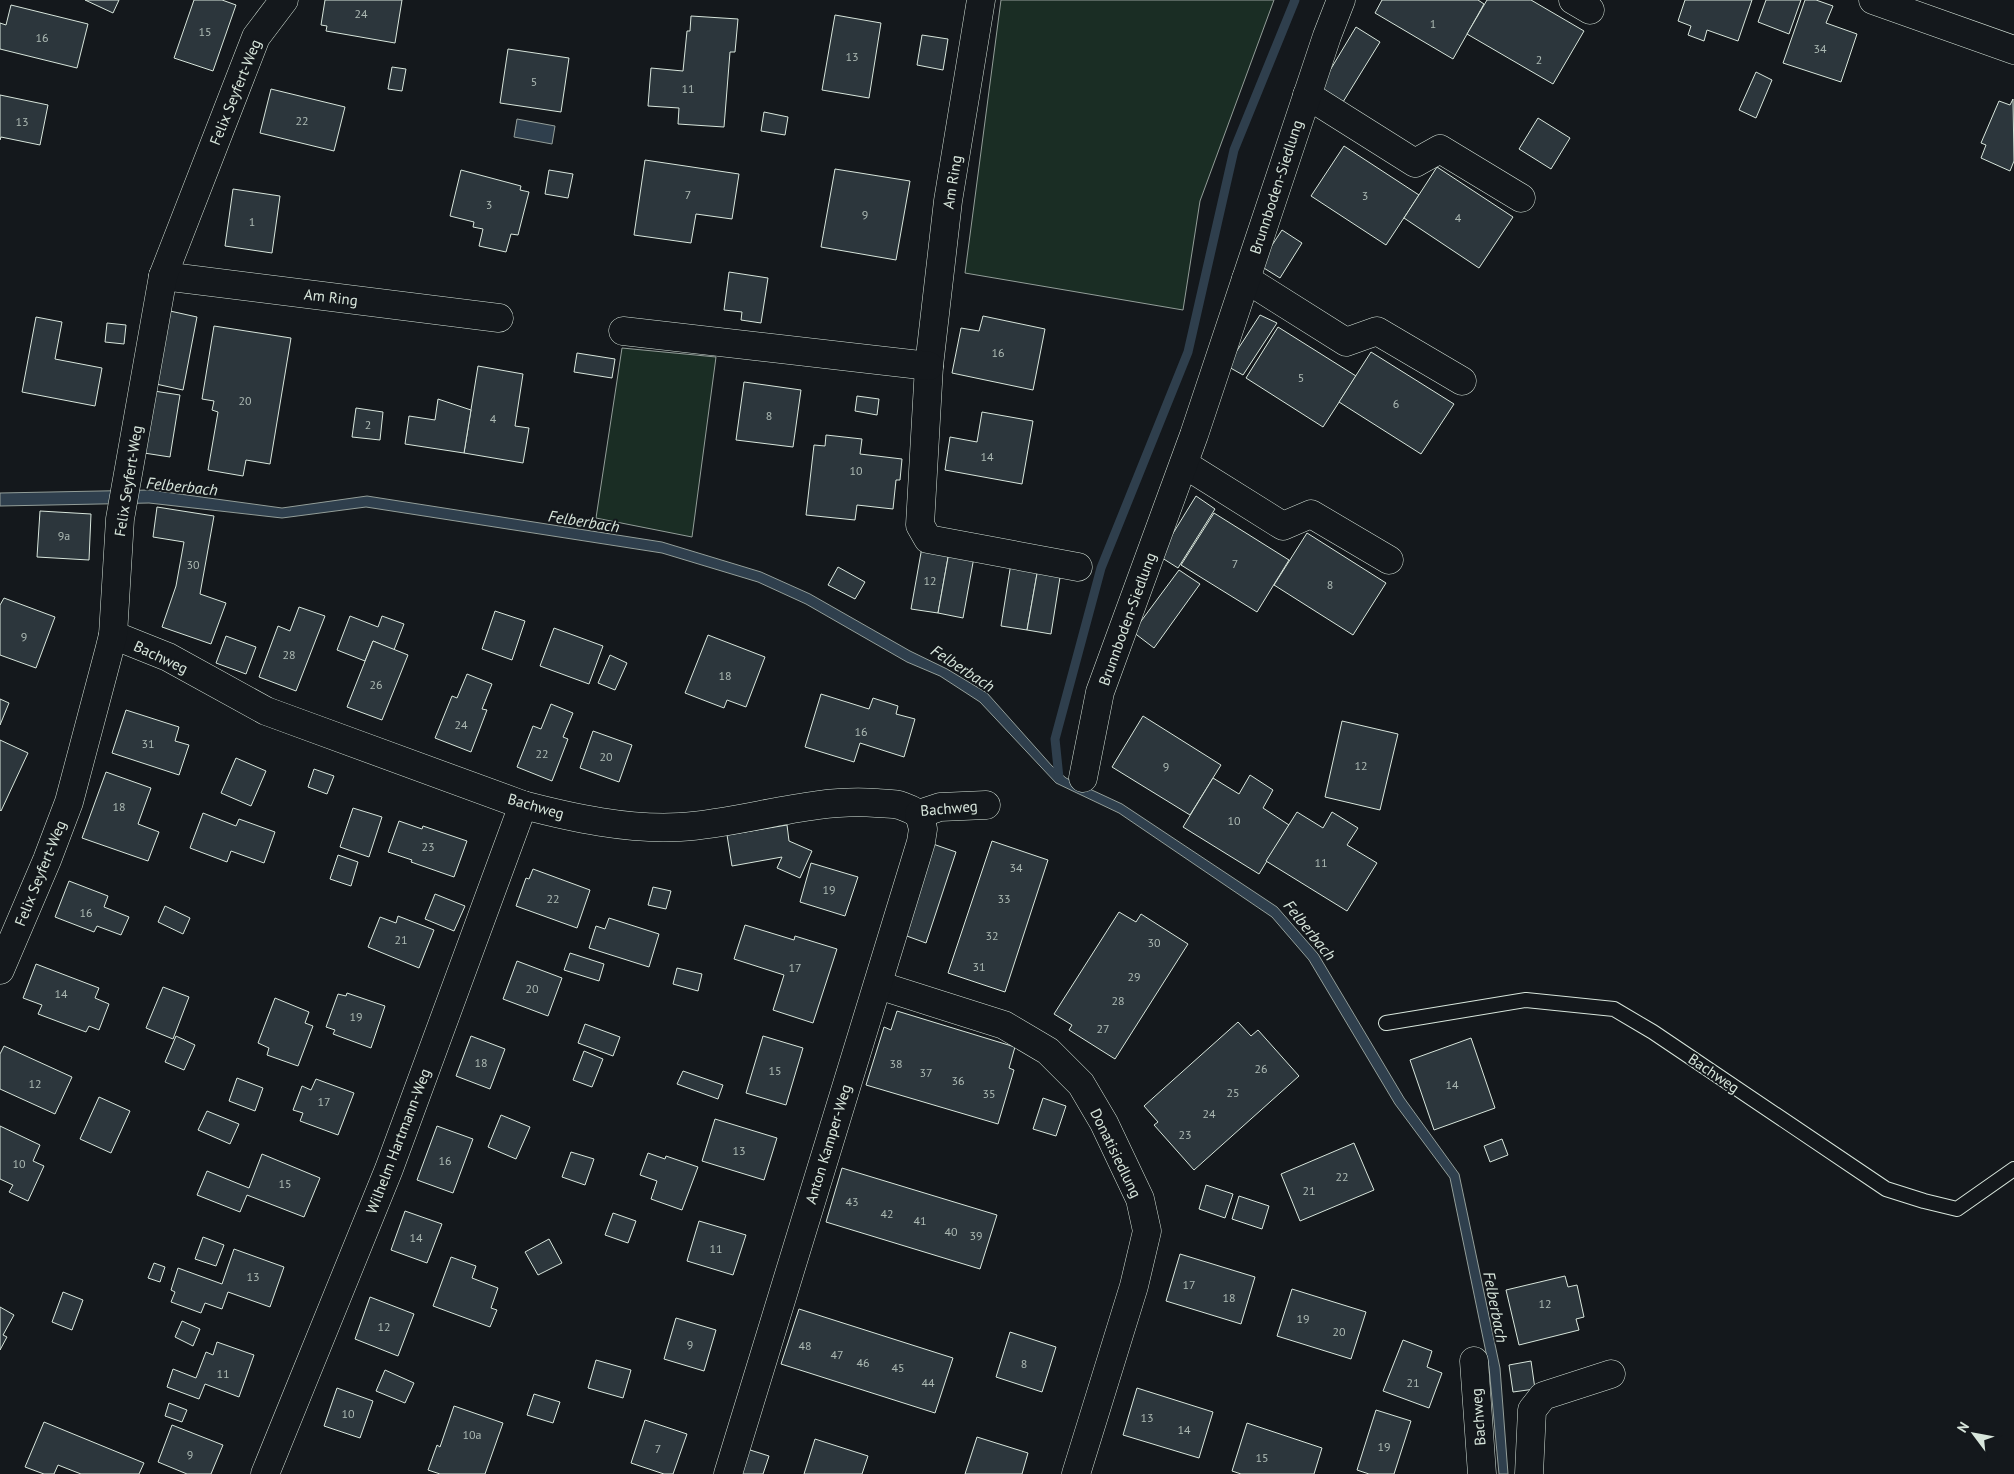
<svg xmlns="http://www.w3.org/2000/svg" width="2014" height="1474" viewBox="0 0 2014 1474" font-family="'PT Sans',sans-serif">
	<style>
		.green { fill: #1a2d24; stroke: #939e99 }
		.water { fill: #2f3f4d; stroke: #939e99 }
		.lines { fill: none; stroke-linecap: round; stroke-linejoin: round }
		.stream { stroke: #2f3f4d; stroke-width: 9 }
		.building { fill: #2c363c; stroke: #d8e6dc }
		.lane-casing { stroke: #d8e6dc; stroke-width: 16 }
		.street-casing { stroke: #d8e6dc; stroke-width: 29 }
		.lane { stroke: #14181c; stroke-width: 14 }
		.street { stroke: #14181c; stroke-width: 28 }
		.labels { text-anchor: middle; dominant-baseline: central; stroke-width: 4; stroke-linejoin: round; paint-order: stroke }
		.number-label { font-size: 12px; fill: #adbab4 }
		.street-label { font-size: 15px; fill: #d8e6dc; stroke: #14181c }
		.water-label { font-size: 16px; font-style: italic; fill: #d8e6dc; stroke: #14181c }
	</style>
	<rect width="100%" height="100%" fill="#14181c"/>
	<g class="green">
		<polygon points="1001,0 1274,0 1200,201 1183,310 965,273"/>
		<polygon points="622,348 716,357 692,537 596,518"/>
	</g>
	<g class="water">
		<polygon points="517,119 555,126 552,144 514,137"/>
		<polygon points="150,490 282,508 367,496 662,542 761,572 810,594 910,651 947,669 987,693 1052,766 1066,778 1122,804 1277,907 1318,954 1404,1098 1459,1174 1500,1368 1508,1474 1499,1474 1489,1367 1450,1178 1395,1104 1309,960 1272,917 1119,813 1056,783 980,702 940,676 907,662 806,604 758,582 662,553 366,507 282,518 149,503 0,506 0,493"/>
	</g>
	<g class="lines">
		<polyline class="stream" points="1059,778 1055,739 1101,568 1188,352 1234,150 1295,0"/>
	</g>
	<g class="building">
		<polygon points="85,0 119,0 113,13"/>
		<polygon points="194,0 222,0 236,5 213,71 174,58"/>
		<polygon points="325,0 402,0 395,43 326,31 327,26 321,25"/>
		<polygon points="1382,0 1478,0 1484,4 1453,59 1375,13"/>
		<polygon points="1487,0 1531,0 1584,31 1553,84 1467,34"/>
		<polygon points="1685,0 1752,0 1738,41 1707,30 1704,41 1688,35 1691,26 1678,21"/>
		<polygon points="1766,0 1801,0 1789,34 1758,22"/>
		<polygon points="1805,0 1816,0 1833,6 1826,23 1857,34 1841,82 1783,63"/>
		<polygon points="11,5 88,24 77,68 0,49 0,23 6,25"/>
		<polygon points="835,15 881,23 869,98 822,90"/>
		<polygon points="691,16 738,19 735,52 730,52 724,127 678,124 679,108 648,106 651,68 683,71 687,31 690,31"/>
		<polygon points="1356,27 1380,42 1343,102 1320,87"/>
		<polygon points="922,35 948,39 943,70 917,65"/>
		<polygon points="508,49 569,58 561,112 500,103"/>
		<polygon points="392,67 406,69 402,91 388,89"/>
		<polygon points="1756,72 1772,80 1756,118 1739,110"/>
		<polygon points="271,89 345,107 334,151 260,133"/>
		<polygon points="0,95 48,105 40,145 1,137 0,140"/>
		<polygon points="2013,99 2014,161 2010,171 1981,158 1986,145 1981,143 1999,101 2010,105"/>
		<polygon points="764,112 788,117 785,135 761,131"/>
		<polygon points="1538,118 1570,138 1551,169 1519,149"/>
		<polygon points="1344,146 1419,195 1386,245 1311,196"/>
		<polygon points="645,160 739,174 732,219 696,214 691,243 634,235"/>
		<polygon points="1437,167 1513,217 1479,268 1404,218"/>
		<polygon points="835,169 910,181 896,260 821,247"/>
		<polygon points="461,170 521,186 520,190 529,192 518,235 511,234 506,252 479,246 483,229 473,227 474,222 450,216"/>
		<polygon points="549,170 573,174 568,198 545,194"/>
		<polygon points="233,189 280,196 272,253 225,246"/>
		<polygon points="1282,230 1302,243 1280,278 1259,265"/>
		<polygon points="729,272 768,278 761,323 741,320 742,312 724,310"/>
		<polygon points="170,311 197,317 183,390 156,384"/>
		<polygon points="1260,315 1277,323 1243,375 1227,366"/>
		<polygon points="983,316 1045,329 1033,390 952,373 961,328 979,331"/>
		<polygon points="36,317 62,322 55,359 102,368 95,406 22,392"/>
		<polygon points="107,323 126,325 124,344 105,342"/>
		<polygon points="214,326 291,338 270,464 246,460 243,476 208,470 218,412 212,410 214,401 202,399"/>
		<polygon points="1278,327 1356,376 1323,427 1246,378"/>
		<polygon points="1371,352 1454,404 1421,454 1339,402"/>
		<polygon points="577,353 615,359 612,378 574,372"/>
		<polygon points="478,366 523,374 515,426 529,428 523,463 464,453"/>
		<polygon points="744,382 801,390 793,447 736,440"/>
		<polygon points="154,391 180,395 170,457 144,453"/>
		<polygon points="857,396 879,399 877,415 855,411"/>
		<polygon points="438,399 471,410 464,453 405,444 409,416 435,420"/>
		<polygon points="356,408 383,412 380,440 352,437"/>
		<polygon points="982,412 1033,421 1022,484 945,470 950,437 977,442"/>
		<polygon points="826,435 862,439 860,454 902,459 900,480 896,480 893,509 857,505 855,520 806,515 814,445 825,446"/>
		<polygon points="1196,496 1215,509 1178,568 1159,556"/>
		<polygon points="157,507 214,516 200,594 226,603 211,644 162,627 176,586 184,542 153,537"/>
		<polygon points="40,511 91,514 89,560 37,557"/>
		<polygon points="1214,513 1289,560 1257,612 1181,565"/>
		<polygon points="1307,533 1386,583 1353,635 1274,585"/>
		<polygon points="922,547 949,552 938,613 911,609"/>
		<polygon points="949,552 974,557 963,618 938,613"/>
		<polygon points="1011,563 1038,568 1027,630 1001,626"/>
		<polygon points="838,567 865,582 855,599 828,585"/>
		<polygon points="1038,568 1061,571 1051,634 1027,630"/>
		<polygon points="1179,570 1200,584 1154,648 1133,632"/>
		<polygon points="4,598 55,617 36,668 0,655 0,605"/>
		<polygon points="299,607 325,616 296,691 259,677 278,626 290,631"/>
		<polygon points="495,611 525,621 512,660 482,649"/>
		<polygon points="350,616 378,627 382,616 404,624 394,650 373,641 365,661 337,650"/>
		<polygon points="554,628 603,646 589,684 540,666"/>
		<polygon points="708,635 765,657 746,707 727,700 724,708 685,693"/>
		<polygon points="226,636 256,647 246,674 216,663"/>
		<polygon points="373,641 408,655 382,720 347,707"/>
		<polygon points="610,655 627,663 615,690 598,683"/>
		<polygon points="467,674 492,684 482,709 487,710 471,752 435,738 452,696 457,698"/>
		<polygon points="821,694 869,709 873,698 898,706 896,714 915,719 904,757 860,743 854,762 805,747"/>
		<polygon points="0,699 9,703 0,725"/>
		<polygon points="551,704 573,713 563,737 568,739 552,781 517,767 533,726 541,729"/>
		<polygon points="126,710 179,727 175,741 189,745 179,775 112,753"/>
		<polygon points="1143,716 1221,765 1190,815 1112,767"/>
		<polygon points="1342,721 1398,734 1380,810 1325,797"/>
		<polygon points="593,731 632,745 619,782 580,768"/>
		<polygon points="0,740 28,753 1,811 0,810"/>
		<polygon points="236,758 266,771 251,806 221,793"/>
		<polygon points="314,769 334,776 327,794 308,787"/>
		<polygon points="106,772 151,788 138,824 159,832 148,861 82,838"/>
		<polygon points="1250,775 1273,790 1263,808 1289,825 1259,874 1183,827 1213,778 1239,794"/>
		<polygon points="353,808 382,817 369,857 340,847"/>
		<polygon points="1297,812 1323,828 1332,812 1358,828 1347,845 1377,863 1347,911 1266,861"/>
		<polygon points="203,813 236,826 239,819 275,832 264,863 231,851 227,862 190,848"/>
		<polygon points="399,821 422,829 423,826 467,841 454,877 411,862 412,860 388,852"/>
		<polygon points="787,825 789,841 812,851 800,878 777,868 782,857 732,866 727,835"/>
		<polygon points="992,841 1048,860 1005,992 948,973"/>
		<polygon points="933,844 956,852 926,943 904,935"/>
		<polygon points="338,855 358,862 351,886 330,879"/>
		<polygon points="811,863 858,877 845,916 800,902"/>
		<polygon points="533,869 590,890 577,928 516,906 526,878 529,879"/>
		<polygon points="69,881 108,896 104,907 129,917 121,935 97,926 94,932 55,917"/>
		<polygon points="653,887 671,891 666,909 648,905"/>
		<polygon points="435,894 465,906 454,931 425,919"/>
		<polygon points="165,906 190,918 183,934 158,922"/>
		<polygon points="1119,912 1136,922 1141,914 1188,944 1115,1059 1069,1030 1072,1025 1054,1014"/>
		<polygon points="398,916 434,930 419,968 368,947 380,917 396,923"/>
		<polygon points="609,918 659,934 649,967 589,948 596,926 605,929"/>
		<polygon points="745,925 794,940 795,936 837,949 813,1023 773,1010 784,975 734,959"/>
		<polygon points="570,953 604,964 599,981 564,970"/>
		<polygon points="517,961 562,978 548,1016 503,999"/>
		<polygon points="36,964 99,988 95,998 109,1004 99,1030 89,1026 86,1032 38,1014 42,1005 23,998"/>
		<polygon points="677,968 702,974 698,991 673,984"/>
		<polygon points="163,987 189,997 173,1039 146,1028"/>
		<polygon points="347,993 385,1006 371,1048 333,1034 335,1030 326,1027 338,994 346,996"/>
		<polygon points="275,998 309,1012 305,1023 313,1026 298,1066 267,1055 269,1048 258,1043"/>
		<polygon points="897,1011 1015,1047 1009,1068 1014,1070 998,1124 866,1085 884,1027 891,1030"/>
		<polygon points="1238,1022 1251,1036 1258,1030 1299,1076 1194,1170 1154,1125 1158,1122 1144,1106"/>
		<polygon points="585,1024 620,1037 613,1056 578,1043"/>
		<polygon points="176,1036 195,1045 184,1070 165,1062"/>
		<polygon points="471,1036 505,1049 490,1089 456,1076"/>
		<polygon points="763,1036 803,1048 786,1105 746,1093"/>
		<polygon points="1471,1038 1495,1108 1434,1130 1410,1060"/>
		<polygon points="4,1046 72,1077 55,1114 0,1089 0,1054"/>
		<polygon points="584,1051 603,1059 592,1087 573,1080"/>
		<polygon points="683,1071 723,1085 718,1099 677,1084"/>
		<polygon points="237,1078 263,1088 255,1111 229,1101"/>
		<polygon points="316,1079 354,1093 338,1135 300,1121 303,1113 293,1110 302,1086 311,1090"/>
		<polygon points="99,1097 130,1111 111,1153 80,1139"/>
		<polygon points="1043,1098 1066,1106 1056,1136 1033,1129"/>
		<polygon points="207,1111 239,1124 230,1144 198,1130"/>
		<polygon points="501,1115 530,1127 516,1159 488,1147"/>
		<polygon points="715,1119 777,1138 764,1180 702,1161"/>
		<polygon points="0,1126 40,1145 33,1161 44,1166 28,1201 9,1192 13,1185 0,1179"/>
		<polygon points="437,1126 473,1139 453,1193 417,1180"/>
		<polygon points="1502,1139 1508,1155 1490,1162 1484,1146"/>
		<polygon points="1354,1143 1374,1190 1300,1221 1281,1174"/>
		<polygon points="571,1152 594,1159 585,1185 562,1177"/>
		<polygon points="648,1153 665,1159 666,1156 698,1167 682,1210 651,1199 657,1181 640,1175"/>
		<polygon points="262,1154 320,1178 304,1217 247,1195 240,1212 197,1195 207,1171 249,1188"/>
		<polygon points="842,1168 997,1215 980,1269 826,1222"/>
		<polygon points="1206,1185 1233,1194 1225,1218 1199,1209"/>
		<polygon points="1239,1196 1269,1206 1262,1229 1232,1219"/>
		<polygon points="405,1211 442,1224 427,1263 391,1250"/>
		<polygon points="613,1213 636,1221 628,1243 605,1235"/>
		<polygon points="699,1221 746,1235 733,1275 687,1261"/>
		<polygon points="203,1237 224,1245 216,1266 195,1259"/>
		<polygon points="549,1239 562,1263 538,1275 525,1252"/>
		<polygon points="234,1249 284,1267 270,1307 228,1292 222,1309 205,1303 201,1313 171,1302 175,1292 171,1290 178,1268 222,1284"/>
		<polygon points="1180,1254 1255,1277 1241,1324 1166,1301"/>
		<polygon points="451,1257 476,1266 472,1278 498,1288 491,1308 497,1310 490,1327 433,1306"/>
		<polygon points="154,1263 165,1267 160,1282 148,1278"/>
		<polygon points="1565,1276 1568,1287 1577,1285 1584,1317 1576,1319 1579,1330 1519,1345 1506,1290"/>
		<polygon points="1292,1289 1366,1312 1351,1359 1277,1336"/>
		<polygon points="63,1292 83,1300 72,1330 52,1322"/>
		<polygon points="370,1297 414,1314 398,1356 355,1339"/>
		<polygon points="0,1307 14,1315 3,1335 7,1337 0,1350"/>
		<polygon points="799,1309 953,1358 935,1413 781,1364"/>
		<polygon points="676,1318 716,1330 704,1371 664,1359"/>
		<polygon points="182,1321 200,1329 193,1346 175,1337"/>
		<polygon points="1010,1332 1056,1347 1042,1392 996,1377"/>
		<polygon points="1403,1340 1432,1351 1427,1367 1442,1373 1429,1408 1383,1391"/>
		<polygon points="217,1342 254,1355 239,1397 205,1384 199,1399 167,1387 173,1369 196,1378 206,1352 213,1355"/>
		<polygon points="596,1360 631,1370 623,1398 588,1388"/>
		<polygon points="1531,1361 1535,1389 1513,1392 1509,1365"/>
		<polygon points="385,1370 414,1383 405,1403 376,1391"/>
		<polygon points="337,1388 373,1401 360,1438 324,1426"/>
		<polygon points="1137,1388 1213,1412 1199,1458 1123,1435"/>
		<polygon points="534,1394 560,1402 553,1423 527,1415"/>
		<polygon points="169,1403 187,1410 182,1422 165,1416"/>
		<polygon points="454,1406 503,1423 485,1474 440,1474 428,1470 437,1445 440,1447"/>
		<polygon points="1376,1410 1411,1421 1394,1474 1369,1474 1357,1470"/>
		<polygon points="645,1420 687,1434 673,1474 664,1474 631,1463"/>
		<polygon points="44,1422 144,1463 139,1474 81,1474 58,1465 54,1474 44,1474 25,1467"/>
		<polygon points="1247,1423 1322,1448 1314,1474 1241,1474 1232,1471"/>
		<polygon points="172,1425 223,1445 211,1474 187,1474 158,1462"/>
		<polygon points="977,1437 1028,1453 1022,1474 965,1474"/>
		<polygon points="815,1439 868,1456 862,1474 804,1474"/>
		<polygon points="747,1449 769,1456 763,1474 740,1474"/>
	</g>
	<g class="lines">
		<g class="lane-casing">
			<polyline id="lane" points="1386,1023 1526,1000 1614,1009 1653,1032 1886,1189 1924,1201 1957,1209 2014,1169"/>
		</g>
		<g class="street-casing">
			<g id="street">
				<polyline points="981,0 948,201 929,366 920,525 928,539 1078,567"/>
				<polyline points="1573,0 1590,10"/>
				<polyline points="1873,0 2014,50"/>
				<polyline points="1307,95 1415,163 1440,149 1521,198"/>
				<polyline points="163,276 499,318"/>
				<polyline points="1246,279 1346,342 1377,331 1462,381"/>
				<polyline points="623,331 929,366"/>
				<polyline points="1184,464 1283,526 1311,514 1389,560"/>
				<path d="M 113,635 L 168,657 L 266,711 L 523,805 C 573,818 628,830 680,827 C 746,823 809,798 876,803 C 884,804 894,803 902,806 C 908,808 914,811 919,814 L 940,807 L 986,805"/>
				<polyline points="1083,778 1100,692 1194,435 1327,36 1341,0"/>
				<polyline points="0,970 47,860 69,802 109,651 113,635 120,519 163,276 256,37 284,0"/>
				<polyline points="878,985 1004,1025 1048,1051 1081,1084 1104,1123 1140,1199 1147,1231 1134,1286 1076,1474"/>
				<polyline points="1474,1361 1482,1474"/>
				<polyline points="265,1474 389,1169 523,805"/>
				<polyline points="728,1474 921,842 923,829 919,814"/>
				<polyline points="1529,1474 1532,1410 1543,1396 1611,1374"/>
			</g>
		</g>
		<use href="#lane" class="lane"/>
		<use href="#street" class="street"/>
	</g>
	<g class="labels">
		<g class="number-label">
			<text x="361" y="13">24</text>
			<text x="1433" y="23">1</text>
			<text x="205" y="31">15</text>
			<text x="42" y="37">16</text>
			<text x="1820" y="48">34</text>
			<text x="852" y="56">13</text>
			<text x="1539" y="59">2</text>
			<text x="534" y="81">5</text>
			<text x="688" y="88">11</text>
			<text x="302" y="120">22</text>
			<text x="22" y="121">13</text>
			<text x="688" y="194">7</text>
			<text x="1365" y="195">3</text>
			<text x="489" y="204">3</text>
			<text x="865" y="214">9</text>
			<text x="1458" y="217">4</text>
			<text x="252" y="221">1</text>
			<text x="998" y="352">16</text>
			<text x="1301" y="377">5</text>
			<text x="245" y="400">20</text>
			<text x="1396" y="403">6</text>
			<text x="769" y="415">8</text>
			<text x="493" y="418">4</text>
			<text x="368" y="424">2</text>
			<text x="987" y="456">14</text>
			<text x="856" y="470">10</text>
			<text x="64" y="535">9a</text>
			<text x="1235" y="563">7</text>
			<text x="193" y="564">30</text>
			<text x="930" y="580">12</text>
			<text x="1330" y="584">8</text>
			<text x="24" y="636">9</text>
			<text x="289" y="654">28</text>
			<text x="725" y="675">18</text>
			<text x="376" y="684">26</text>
			<text x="461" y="724">24</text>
			<text x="861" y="731">16</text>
			<text x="148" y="743">31</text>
			<text x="542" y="753">22</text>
			<text x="606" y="756">20</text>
			<text x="1361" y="765">12</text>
			<text x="1166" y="766">9</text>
			<text x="119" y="806">18</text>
			<text x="1234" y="820">10</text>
			<text x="428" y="846">23</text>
			<text x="1321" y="862">11</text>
			<text x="1016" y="867">34</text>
			<text x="829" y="889">19</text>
			<text x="553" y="898">22</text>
			<text x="1004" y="898">33</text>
			<text x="86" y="912">16</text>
			<text x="992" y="935">32</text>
			<text x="401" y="939">21</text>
			<text x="1154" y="942">30</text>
			<text x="979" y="966">31</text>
			<text x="795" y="967">17</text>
			<text x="1134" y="976">29</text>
			<text x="532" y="988">20</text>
			<text x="61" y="993">14</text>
			<text x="1118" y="1000">28</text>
			<text x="356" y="1016">19</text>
			<text x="1103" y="1028">27</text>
			<text x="481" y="1062">18</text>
			<text x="896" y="1063">38</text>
			<text x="1261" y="1068">26</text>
			<text x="775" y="1070">15</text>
			<text x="926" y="1072">37</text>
			<text x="958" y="1080">36</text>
			<text x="35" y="1083">12</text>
			<text x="1452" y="1084">14</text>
			<text x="1233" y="1092">25</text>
			<text x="989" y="1093">35</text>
			<text x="324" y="1101">17</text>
			<text x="1209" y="1113">24</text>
			<text x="1185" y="1134">23</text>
			<text x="739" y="1150">13</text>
			<text x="445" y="1160">16</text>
			<text x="19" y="1163">10</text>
			<text x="1342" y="1176">22</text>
			<text x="285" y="1183">15</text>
			<text x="1309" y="1190">21</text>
			<text x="852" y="1201">43</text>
			<text x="887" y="1213">42</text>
			<text x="920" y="1220">41</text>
			<text x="951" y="1231">40</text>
			<text x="976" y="1235">39</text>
			<text x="416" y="1237">14</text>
			<text x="716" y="1248">11</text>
			<text x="253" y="1276">13</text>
			<text x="1189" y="1284">17</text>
			<text x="1229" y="1297">18</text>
			<text x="1545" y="1303">12</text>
			<text x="1303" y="1318">19</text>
			<text x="384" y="1326">12</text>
			<text x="1339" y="1331">20</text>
			<text x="690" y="1344">9</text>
			<text x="805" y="1345">48</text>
			<text x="837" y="1354">47</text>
			<text x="863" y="1362">46</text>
			<text x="1024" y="1363">8</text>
			<text x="898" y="1367">45</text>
			<text x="223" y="1373">11</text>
			<text x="928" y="1382">44</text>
			<text x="1413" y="1382">21</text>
			<text x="348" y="1413">10</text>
			<text x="1147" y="1417">13</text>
			<text x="1184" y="1429">14</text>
			<text x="472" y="1434">10a</text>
			<text x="1384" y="1446">19</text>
			<text x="658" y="1448">7</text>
			<text x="190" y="1454">9</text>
			<text x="1262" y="1457">15</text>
		</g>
		<g class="street-label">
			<text transform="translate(235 92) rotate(-68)">Felix Seyfert-Weg</text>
			<text transform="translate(952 182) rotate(-81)">Am Ring</text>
			<text transform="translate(1276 187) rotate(-72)">Brunnboden-Siedlung</text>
			<text transform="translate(331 297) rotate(7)">Am Ring</text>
			<text transform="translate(128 481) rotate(-81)">Felix Seyfert-Weg</text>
			<text transform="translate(1127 619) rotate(-70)">Brunnboden-Siedlung</text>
			<text transform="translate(161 657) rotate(25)">Bachweg</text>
			<text transform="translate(536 806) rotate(16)">Bachweg</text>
			<text transform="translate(949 808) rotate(-5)">Bachweg</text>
			<text transform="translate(40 873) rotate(-68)">Felix Seyfert-Weg</text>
			<text transform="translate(1714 1073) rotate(34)">Bachweg</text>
			<text transform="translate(398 1141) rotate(-69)">Wilhelm Hartmann-Weg</text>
			<text transform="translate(828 1144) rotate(-73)">Anton Kamper-Weg</text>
			<text transform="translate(1116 1153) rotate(64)">Donatisiedlung</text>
			<text transform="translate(1478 1417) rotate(-94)">Bachweg</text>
		</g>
		<g class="water-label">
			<text transform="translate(182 486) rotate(6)">Felberbach</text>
			<text transform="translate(584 521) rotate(9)">Felberbach</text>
			<text transform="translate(963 668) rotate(33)">Felberbach</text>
			<text transform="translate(1310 930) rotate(51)">Felberbach</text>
			<text transform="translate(1496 1307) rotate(79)">Felberbach</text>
		</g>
	</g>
	<g transform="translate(1974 1434) rotate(302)" stroke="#14181c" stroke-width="4" paint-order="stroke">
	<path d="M0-4L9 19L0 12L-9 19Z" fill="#d8e6dc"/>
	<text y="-8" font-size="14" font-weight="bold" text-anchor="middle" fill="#d8e6dc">N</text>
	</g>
</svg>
